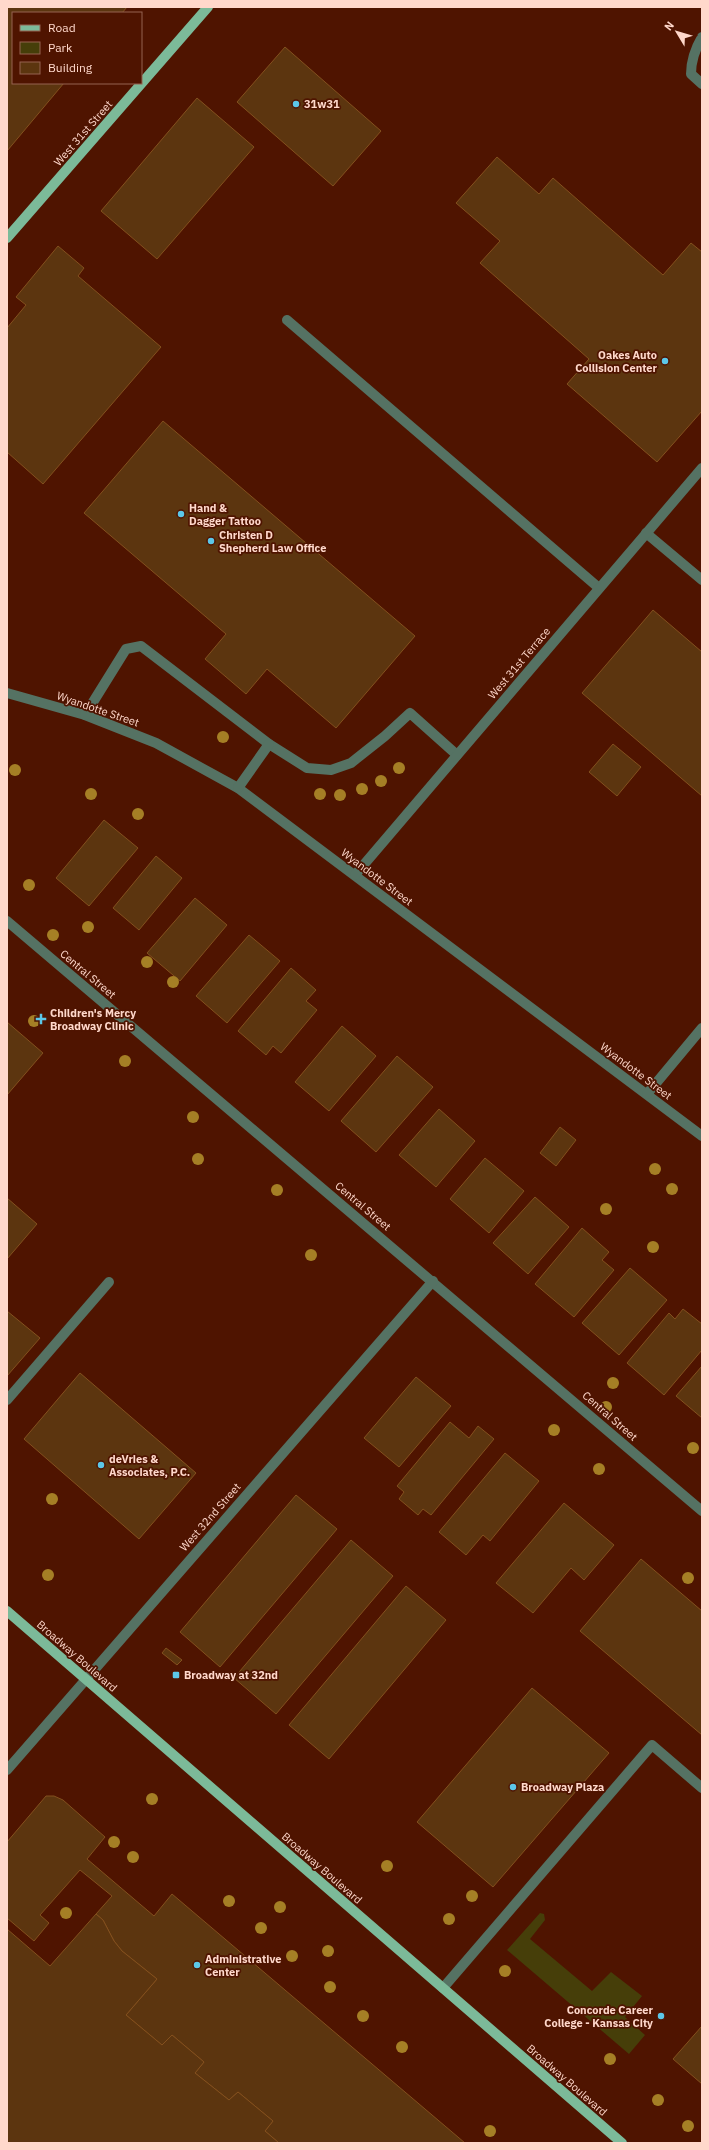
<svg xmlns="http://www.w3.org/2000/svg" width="709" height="2150" viewBox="0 0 709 2150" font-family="'IBM Plex Sans',sans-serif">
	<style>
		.green { fill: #463e09 }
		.building { fill: #5c350f; stroke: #83501e }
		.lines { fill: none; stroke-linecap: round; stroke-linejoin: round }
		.minor { stroke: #557263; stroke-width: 10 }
		.major { stroke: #7cba99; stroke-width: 10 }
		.tree { fill: #a57f25 }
		.poi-dot { fill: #5cc7e8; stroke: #4f1400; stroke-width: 1.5 }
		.labels { text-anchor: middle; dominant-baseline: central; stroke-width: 3.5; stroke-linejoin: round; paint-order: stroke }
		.poi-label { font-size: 11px; font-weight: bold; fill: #ffd8cb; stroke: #4f1400; text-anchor: start }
		.street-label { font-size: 11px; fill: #ffd8cb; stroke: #4f1400 }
	</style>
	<rect width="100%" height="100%" fill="#4f1400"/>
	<polygon class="green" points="540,1913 544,1914 545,1920 530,1939 592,1991 611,1972 642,1996 625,2017 645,2035 629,2054 507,1950"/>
	<g class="building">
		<polygon points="7,7 127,7 122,13 13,13 13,83 64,83 7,151"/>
		<polygon points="285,47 381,131 333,186 237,102"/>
		<polygon points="197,98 254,147 157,259 101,211"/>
		<polygon points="497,157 539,194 553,178 663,275 691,243 702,252 702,411 657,462 567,384 589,359 480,263 500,241 456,203"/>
		<polygon points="58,246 84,268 78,276 161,347 43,484 7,452 7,328 26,305 16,297"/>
		<polygon points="163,421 415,636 336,728 267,669 246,694 205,659 226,634 84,513"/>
		<polygon points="653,610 702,652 702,796 582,693"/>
		<polygon points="613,744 641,767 617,796 589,772"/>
		<polygon points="104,820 138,848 89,906 56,878"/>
		<polygon points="156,856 182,878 139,930 113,908"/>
		<polygon points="195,898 227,925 180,981 147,953"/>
		<polygon points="249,935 280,961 227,1023 196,996"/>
		<polygon points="291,968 316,990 306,1001 317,1010 281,1053 273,1046 266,1055 238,1031"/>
		<polygon points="7,1022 43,1053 7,1095"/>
		<polygon points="342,1026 376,1056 329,1111 295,1082"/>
		<polygon points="397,1056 433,1087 376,1152 341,1121"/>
		<polygon points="439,1109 475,1141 436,1187 399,1155"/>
		<polygon points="560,1127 576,1140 556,1166 540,1153"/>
		<polygon points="485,1158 524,1191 489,1233 450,1199"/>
		<polygon points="535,1197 569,1227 528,1274 493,1243"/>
		<polygon points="7,1198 37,1224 7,1259"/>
		<polygon points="582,1228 609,1252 602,1260 614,1270 574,1317 535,1284"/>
		<polygon points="630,1268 667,1300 619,1355 582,1323"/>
		<polygon points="683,1309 702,1324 702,1350 664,1395 627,1363 669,1313 675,1319"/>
		<polygon points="7,1311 40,1338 7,1376"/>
		<polygon points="702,1366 702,1418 676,1396"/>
		<polygon points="80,1373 196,1473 139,1539 24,1439"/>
		<polygon points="416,1377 451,1406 399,1467 364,1438"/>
		<polygon points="450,1422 469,1438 478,1426 494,1439 431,1515 423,1509 418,1515 399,1499 404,1492 397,1486"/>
		<polygon points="505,1453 539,1481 490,1541 483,1535 466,1555 439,1532"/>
		<polygon points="296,1495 337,1529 220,1667 180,1632"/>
		<polygon points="564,1503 614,1545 584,1580 571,1568 533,1613 496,1583"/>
		<polygon points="351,1540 393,1576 276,1714 234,1678"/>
		<polygon points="641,1559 702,1611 702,1735 580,1631"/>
		<polygon points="406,1586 446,1620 329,1759 289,1725"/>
		<polygon points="166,1648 182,1660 177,1665 162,1653"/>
		<polygon points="532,1688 609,1753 493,1887 417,1822"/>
		<polygon points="46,1796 54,1796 63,1800 105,1837 87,1859 154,1916 172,1894 465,2143 279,2143 265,2131 273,2121 238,2092 229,2100 195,2073 204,2062 172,2035 162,2045 126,2015 157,1979 122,1951 114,1941 103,1920 96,1914 112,1896 80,1870 40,1915 49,1923 34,1941 7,1918 7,1842"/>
		<polygon points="96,1914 103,1920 114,1941 122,1951 157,1979 126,2015 162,2045 172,2035 204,2062 195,2073 229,2100 238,2092 273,2121 265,2131 279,2143 7,2143 7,1929 50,1966"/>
		<polygon points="702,2026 702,2084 673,2059"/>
	</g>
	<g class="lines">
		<g class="minor">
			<path d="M 702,37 C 695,49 691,60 691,74 L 702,84"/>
			<polyline points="287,320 599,588"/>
			<polyline points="646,533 702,580"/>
			<polyline points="7,693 85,715 156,743 238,788 702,1136"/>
			<polyline points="85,715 126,649 141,646 269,744 307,768 331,770 351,763 385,736 410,713 457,755"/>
			<polyline points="238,788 269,744"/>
			<polyline points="355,875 702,468"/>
			<polyline points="7,921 702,1511"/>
			<polyline points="647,1094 702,1028"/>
			<polyline points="7,1400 109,1282"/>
			<polyline points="7,1770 433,1281"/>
			<polyline points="443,1988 652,1745 702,1788"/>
		</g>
		<g class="major">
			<polyline points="7,238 208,7"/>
			<polyline points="7,1611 622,2143"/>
		</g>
	</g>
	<g class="tree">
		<circle cx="223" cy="737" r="6"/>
		<circle cx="399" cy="768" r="6"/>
		<circle cx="15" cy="770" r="6"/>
		<circle cx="381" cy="781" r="6"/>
		<circle cx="362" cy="789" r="6"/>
		<circle cx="91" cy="794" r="6"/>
		<circle cx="320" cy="794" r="6"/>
		<circle cx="340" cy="795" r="6"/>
		<circle cx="138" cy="814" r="6"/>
		<circle cx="29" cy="885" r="6"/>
		<circle cx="88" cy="927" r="6"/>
		<circle cx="53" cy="935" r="6"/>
		<circle cx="147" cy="962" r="6"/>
		<circle cx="173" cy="982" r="6"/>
		<circle cx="34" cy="1021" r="6"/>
		<circle cx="125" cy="1061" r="6"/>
		<circle cx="193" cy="1117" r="6"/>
		<circle cx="198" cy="1159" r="6"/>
		<circle cx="655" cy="1169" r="6"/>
		<circle cx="672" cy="1189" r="6"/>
		<circle cx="277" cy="1190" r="6"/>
		<circle cx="606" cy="1209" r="6"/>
		<circle cx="653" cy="1247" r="6"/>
		<circle cx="311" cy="1255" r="6"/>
		<circle cx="613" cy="1383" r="6"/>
		<circle cx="606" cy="1407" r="6"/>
		<circle cx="554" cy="1430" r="6"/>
		<circle cx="693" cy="1448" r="6"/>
		<circle cx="599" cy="1469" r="6"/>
		<circle cx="52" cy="1499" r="6"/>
		<circle cx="48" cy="1575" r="6"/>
		<circle cx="688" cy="1578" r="6"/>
		<circle cx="152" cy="1799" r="6"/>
		<circle cx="114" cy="1842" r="6"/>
		<circle cx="133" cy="1857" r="6"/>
		<circle cx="387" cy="1866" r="6"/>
		<circle cx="472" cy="1896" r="6"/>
		<circle cx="229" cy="1901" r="6"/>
		<circle cx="280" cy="1907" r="6"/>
		<circle cx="66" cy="1913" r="6"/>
		<circle cx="449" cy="1919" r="6"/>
		<circle cx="261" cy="1928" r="6"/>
		<circle cx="328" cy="1951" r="6"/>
		<circle cx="292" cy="1956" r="6"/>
		<circle cx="505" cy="1971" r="6"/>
		<circle cx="330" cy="1987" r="6"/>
		<circle cx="363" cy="2016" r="6"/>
		<circle cx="402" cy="2047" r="6"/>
		<circle cx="610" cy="2059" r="6"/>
		<circle cx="658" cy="2100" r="6"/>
		<circle cx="688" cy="2126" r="6"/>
		<circle cx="490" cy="2131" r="6"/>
	</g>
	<g class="poi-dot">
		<circle cx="296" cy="104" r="4"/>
		<circle cx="665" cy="361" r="4"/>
		<circle cx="181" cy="514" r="4"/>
		<circle cx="211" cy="541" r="4"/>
		<path d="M39 1013h4v4h4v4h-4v4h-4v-4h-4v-4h4z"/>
		<circle cx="101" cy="1465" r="4"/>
		<rect x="172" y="1671" width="8" height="8" rx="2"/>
		<circle cx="513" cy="1787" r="4"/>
		<circle cx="197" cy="1965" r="4"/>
		<circle cx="661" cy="2016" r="4"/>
	</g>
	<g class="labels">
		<g class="poi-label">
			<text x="304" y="104">31w31</text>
			<text x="657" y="355" text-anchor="end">Oakes Auto<tspan x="657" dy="13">Collision Center</tspan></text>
			<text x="189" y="508">Hand &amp;<tspan x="189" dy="13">Dagger Tattoo</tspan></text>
			<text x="219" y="535">Christen D<tspan x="219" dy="13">Shepherd Law Office</tspan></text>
			<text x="50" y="1013">Children's Mercy<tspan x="50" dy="13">Broadway Clinic</tspan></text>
			<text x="109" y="1459">deVries &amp;<tspan x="109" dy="13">Associates, P.C.</tspan></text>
			<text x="184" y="1675">Broadway at 32nd</text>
			<text x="521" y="1787">Broadway Plaza</text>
			<text x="205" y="1959">Administrative<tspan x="205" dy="13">Center</tspan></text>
			<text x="653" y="2010" text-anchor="end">Concorde Career<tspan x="653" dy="13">College - Kansas City</tspan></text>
		</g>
		<g class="street-label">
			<text transform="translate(83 133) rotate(-49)">West 31st Street</text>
			<text transform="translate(519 663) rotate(-50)">West 31st Terrace</text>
			<text transform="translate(98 709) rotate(19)">Wyandotte Street</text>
			<text transform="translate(377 877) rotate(37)">Wyandotte Street</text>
			<text transform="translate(88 974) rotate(40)">Central Street</text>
			<text transform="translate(636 1071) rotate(37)">Wyandotte Street</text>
			<text transform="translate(363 1206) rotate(40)">Central Street</text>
			<text transform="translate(610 1416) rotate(41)">Central Street</text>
			<text transform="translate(210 1517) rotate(-49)">West 32nd Street</text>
			<text transform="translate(77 1656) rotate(41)">Broadway Boulevard</text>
			<text transform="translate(322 1868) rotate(41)">Broadway Boulevard</text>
			<text transform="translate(567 2080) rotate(41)">Broadway Boulevard</text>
		</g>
	</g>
	<rect width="709" height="2150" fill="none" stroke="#ffd8cb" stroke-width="16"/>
	<rect x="12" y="12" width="130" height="72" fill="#4f1400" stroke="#956251"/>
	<rect x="20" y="25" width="20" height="6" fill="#7cba99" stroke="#956251"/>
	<text x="48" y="32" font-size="12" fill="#ffd8cb">Road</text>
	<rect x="20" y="42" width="20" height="12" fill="#463e09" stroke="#956251"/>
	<text x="48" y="52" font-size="12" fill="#ffd8cb">Park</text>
	<rect x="20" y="62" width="20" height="12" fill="#5c350f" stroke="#956251"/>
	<text x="48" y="72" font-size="12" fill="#ffd8cb">Building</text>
	<g transform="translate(677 32) rotate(308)" stroke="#4f1400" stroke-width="3" paint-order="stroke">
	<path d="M0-3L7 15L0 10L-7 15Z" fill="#ffd8cb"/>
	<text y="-6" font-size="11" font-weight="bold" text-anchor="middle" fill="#ffd8cb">N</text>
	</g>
</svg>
